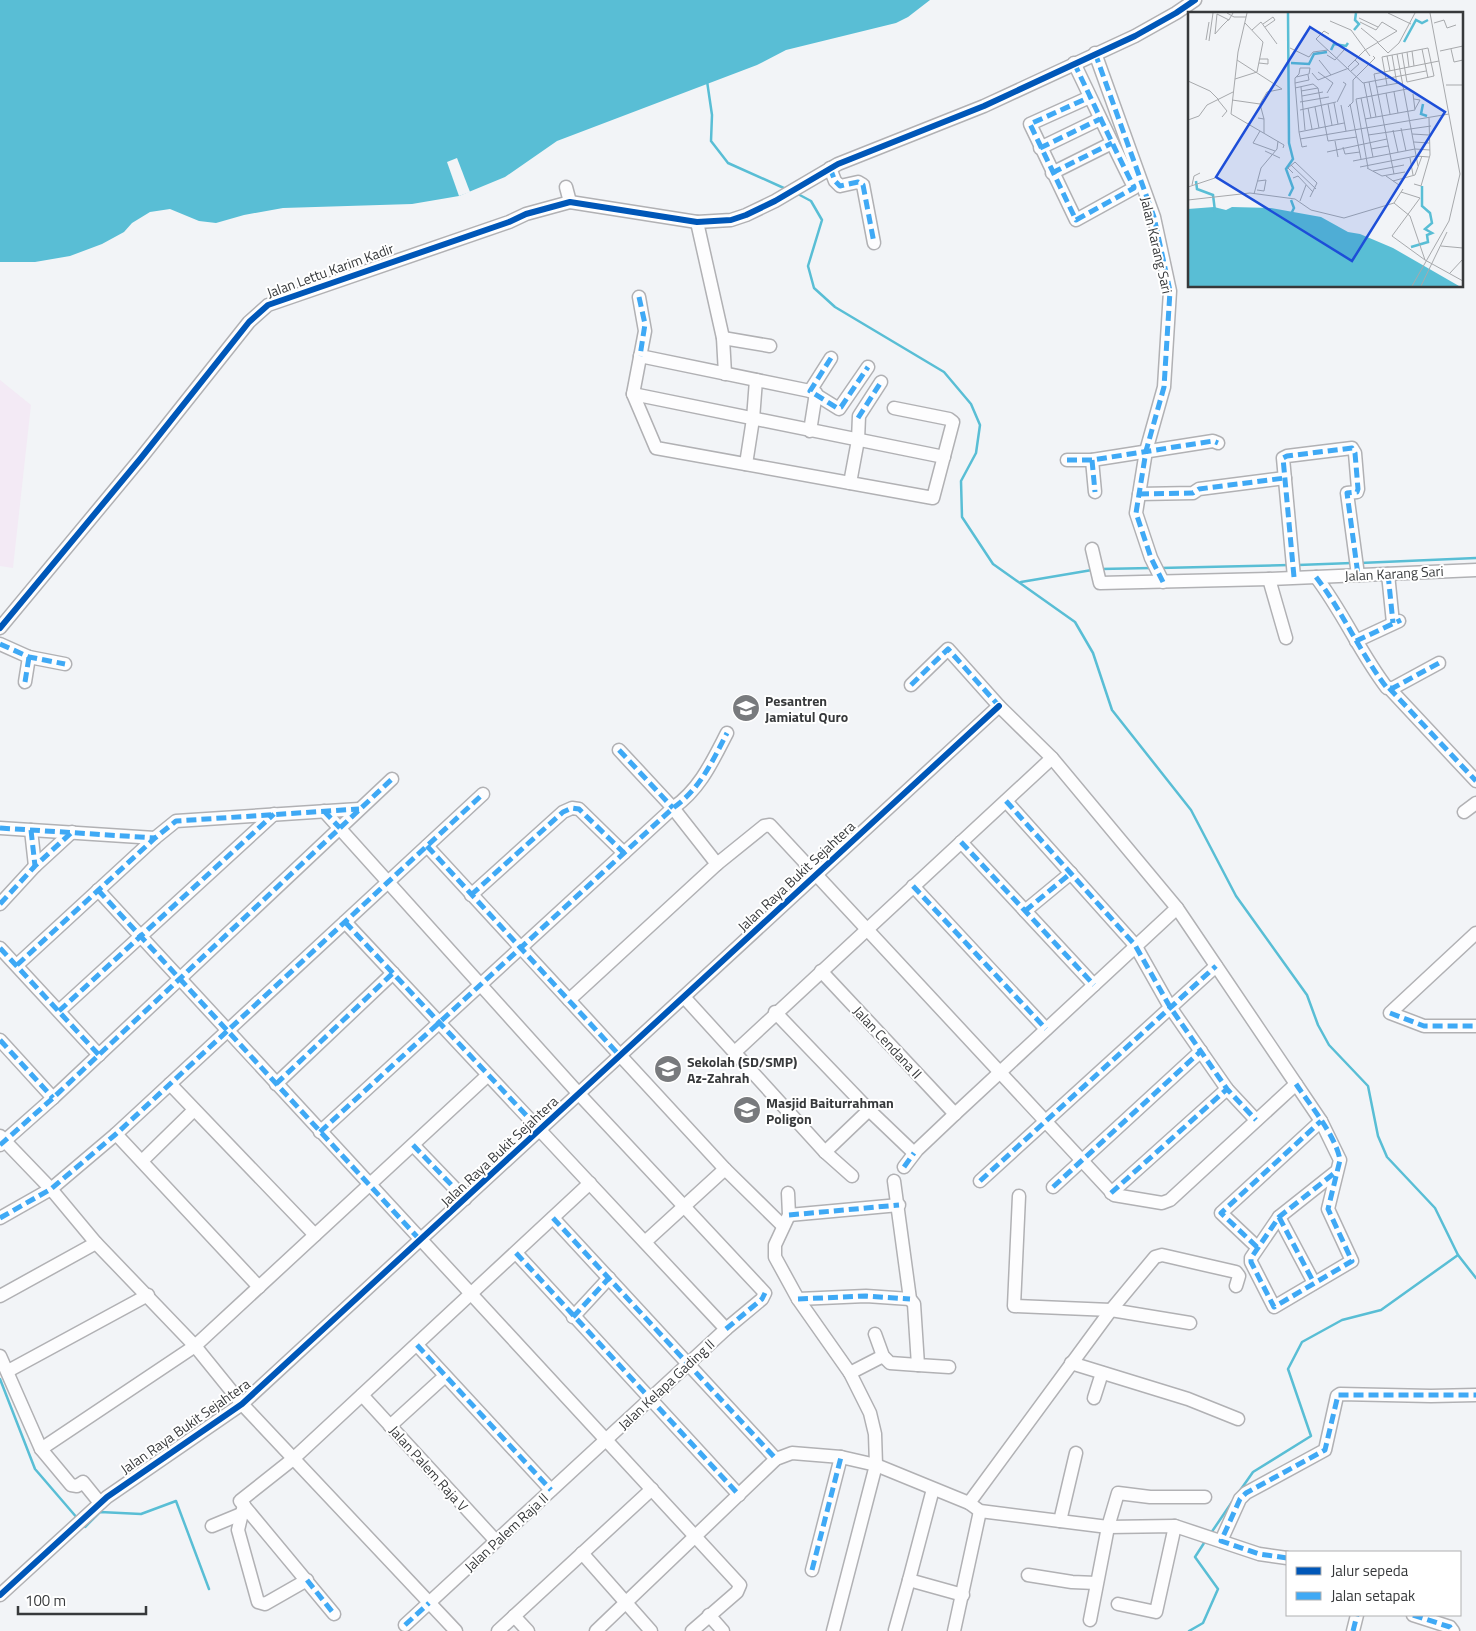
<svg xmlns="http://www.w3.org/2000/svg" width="1476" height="1631" viewBox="0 0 1476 1631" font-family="'Titillium Web',sans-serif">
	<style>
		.industrial { fill: #f3eaf5 }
		.water { fill: #59bed5 }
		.pier { fill: #f2f4f7 }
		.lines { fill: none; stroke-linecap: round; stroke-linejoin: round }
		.stream { stroke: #59bed5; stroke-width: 2.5 }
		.minor-casing { stroke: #b1b1b4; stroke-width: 15 }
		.minor { stroke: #fdfdfe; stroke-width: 12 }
		.quiet { stroke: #3fa9f5; stroke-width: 5; stroke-dasharray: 10 5; stroke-linecap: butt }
		.cycleway-casing { stroke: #fff; stroke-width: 9 }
		.cycleway { stroke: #0057b8; stroke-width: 6 }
		.labels { text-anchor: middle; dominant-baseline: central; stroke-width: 4; stroke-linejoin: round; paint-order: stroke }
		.street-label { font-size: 14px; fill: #37393b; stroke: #fff }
		.poi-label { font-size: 14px; font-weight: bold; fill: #37393b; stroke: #fff; text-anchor: start }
		.inset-river { fill: none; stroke: #59bed5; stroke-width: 2.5 }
		.inset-road { fill: none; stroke: #a7a9ac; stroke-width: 1 }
		.view { fill: #1d4ed8; fill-opacity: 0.15; stroke: #1d4ed8; stroke-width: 2.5 }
		.inset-edge { fill: none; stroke: #37393b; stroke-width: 2.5 }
	</style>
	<rect width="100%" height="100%" fill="#f2f4f7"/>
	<polygon class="industrial" points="0,380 31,405 13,568 0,566"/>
	<polygon class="water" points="0,0 930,0 908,17 896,23 786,50 757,65 557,141 505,177 459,196 412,204 283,208 244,215 216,223 199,221 170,209 150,212 132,223 124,232 102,244 70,256 35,262 0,262"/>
	<polygon class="pier" points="457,158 470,192 459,196 447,162"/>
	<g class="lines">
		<g class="stream">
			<polyline points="707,81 712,115 711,141 728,163 786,189"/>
			<polyline points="796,193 811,201 822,220 808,266 814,288 835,307 944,372 971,404 980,425 976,453 961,481 962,517 993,564 1075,622 1093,653 1112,710 1191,810 1236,896 1307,995 1318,1025 1329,1045 1368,1086 1378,1136 1387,1157 1435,1208 1458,1255 1476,1278"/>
			<polyline points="1360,563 1476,558"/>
			<polyline points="1298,565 1352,563"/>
			<polyline points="1160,568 1290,565"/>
			<polyline points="1100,569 1152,568"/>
			<polyline points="1021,582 1092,570"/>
			<polyline points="0,1379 35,1469 78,1519"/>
			<polyline points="1239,1492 1253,1472 1311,1436 1288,1369 1302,1342 1342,1320 1381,1310 1458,1255"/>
			<polyline points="84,1525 85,1527 100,1512 141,1514 176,1501 209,1589"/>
			<polyline points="1211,1533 1232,1502"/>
			<polyline points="1189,1631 1203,1623 1218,1589 1195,1557 1206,1540"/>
		</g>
		<g class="minor-casing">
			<g id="minor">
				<polyline points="1095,53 1154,217 1170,291 1164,387 1146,451 1136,513 1151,558 1163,582"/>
				<path d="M 1074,63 C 1094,104 1113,146 1134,187 L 1134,188 L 1076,220 L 1030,124 L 1090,97"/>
				<polyline points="1040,148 1100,119"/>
				<polyline points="830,168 835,181 840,186 858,182 863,185 874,243"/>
				<polyline points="1052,173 1112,143"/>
				<polyline points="566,187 570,202"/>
				<polyline points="697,222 723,338 725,374"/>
				<polyline points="639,297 645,331 633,394 656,448 933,498 953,422 949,419 894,408"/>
				<polyline points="723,338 770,346"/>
				<polyline points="640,356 810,391 839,409 868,367"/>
				<polyline points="810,391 831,358"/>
				<polyline points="633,394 944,457"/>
				<polyline points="810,431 816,393"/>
				<polyline points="1067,460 1092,460 1213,441 1218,443"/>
				<polyline points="1092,460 1095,492"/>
				<polyline points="746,464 753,419 756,380"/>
				<polyline points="850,483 858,440 859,416 881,382"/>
				<polyline points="1139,494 1193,493 1199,489 1285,478"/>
				<polyline points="1092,549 1100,583 1269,579 1476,570"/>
				<polyline points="1388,574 1393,623"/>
				<polyline points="1294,577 1283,458 1287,456 1352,448 1355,453 1358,489 1357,492 1347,493 1358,575"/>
				<path d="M 1316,577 C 1343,612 1360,653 1387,688 L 1393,688 L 1439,663"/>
				<polyline points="1269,579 1286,638"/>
				<polyline points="0,628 141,458 249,322 268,305 509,222 526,214 570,202 697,222 731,220 746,215 775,201 838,164 984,106 1135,36 1176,13 1195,0"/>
				<polyline points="1356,641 1399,621"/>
				<polyline points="0,644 29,657 65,664"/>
				<polyline points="25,682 29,657"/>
				<polyline points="911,685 948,649 999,706 1052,758 1177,908 1321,1121 1340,1160 1328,1209 1352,1261 1274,1307 1251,1262 1251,1258 1279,1217 1337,1171"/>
				<polyline points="1389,688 1476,781"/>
				<polyline points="619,750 673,808 717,864"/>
				<polyline points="1006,801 1135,945 1170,1007 1227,1089 1256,1120"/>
				<polyline points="324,811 579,1094 765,1293 762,1299 726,1329 405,1625"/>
				<polyline points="1464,812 1476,803"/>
				<polyline points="0,828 155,838"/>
				<polyline points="31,830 35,866"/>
				<polyline points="961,842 1094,985"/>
				<polyline points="427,846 725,1169 783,1226"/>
				<polyline points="913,886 1046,1029"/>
				<polyline points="98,890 740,1585 737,1592 692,1631"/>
				<polyline points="471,895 563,812 572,808 579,809 624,853"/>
				<polyline points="0,904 35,866 72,832"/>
				<polyline points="1025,911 1071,873"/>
				<polyline points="345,922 726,1329"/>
				<polyline points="1476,933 1390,1013 1424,1026 1476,1026"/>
				<polyline points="0,948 99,1055"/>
				<polyline points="17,965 155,838 176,821 359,809"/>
				<polyline points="821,971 955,1114"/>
				<polyline points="684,997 825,1152 852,1176"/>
				<polyline points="569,1000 717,864 764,826 770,825 1114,1195 1162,1203 1170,1200 1296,1084"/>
				<polyline points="59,1011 274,814"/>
				<polyline points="775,1012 869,1110 914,1153"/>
				<polyline points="0,1040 53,1098"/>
				<polyline points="736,1051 1052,758"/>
				<polyline points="170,1084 315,1235"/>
				<polyline points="276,1084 393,973"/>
				<path d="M 320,1132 L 673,808 C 700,789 712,762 727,733"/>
				<polyline points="116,1134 259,1287"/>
				<polyline points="0,1136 51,1189 96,1243 195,1346 242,1404 456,1631"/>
				<polyline points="0,1145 53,1098 392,779"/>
				<polyline points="413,1145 465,1199"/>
				<polyline points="825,1152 869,1110"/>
				<polyline points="142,1161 194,1110"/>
				<polyline points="904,1167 917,1150 955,1114 1177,908"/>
				<polyline points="894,1181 910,1299 914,1304 918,1365 949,1367"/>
				<polyline points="980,1181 1216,966"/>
				<polyline points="1053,1187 1201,1051"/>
				<polyline points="788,1193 789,1215 775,1245 775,1257 798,1299 850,1373 870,1413 875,1434 876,1465 833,1631"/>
				<polyline points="1111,1193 1227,1089"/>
				<polyline points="1019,1196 1014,1306 1111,1310 1190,1323"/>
				<polyline points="789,1215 899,1205"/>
				<polyline points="1279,1217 1314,1283"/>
				<polyline points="0,1218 51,1189 116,1134 483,794"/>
				<polyline points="553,1218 776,1459"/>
				<polyline points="645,1242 725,1169"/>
				<polyline points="1257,1247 1221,1213 1321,1121"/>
				<polyline points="516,1253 739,1495"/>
				<polyline points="0,1296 96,1243"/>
				<polyline points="798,1299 866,1296 910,1299"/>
				<polyline points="573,1317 609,1278"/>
				<polyline points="875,1334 883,1356 890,1363 918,1365"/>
				<polyline points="417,1345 551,1490"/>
				<polyline points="0,1356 41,1449 71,1485 77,1486 83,1482 100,1503"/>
				<polyline points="1071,1363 1188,1399 1238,1419"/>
				<polyline points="8,1371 148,1295"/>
				<polyline points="850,1373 883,1356"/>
				<polyline points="362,1395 496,1541"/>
				<polyline points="1094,1398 1102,1373"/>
				<polyline points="390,1426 445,1376"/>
				<polyline points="41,1449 195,1346 488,1075"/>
				<polyline points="933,1489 909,1580 963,1595"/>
				<polyline points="969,1503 1111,1310 1155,1257 1162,1255 1236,1272 1239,1276 1236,1286"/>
				<polyline points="244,1505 238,1530 258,1602 265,1604 307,1580"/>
				<polyline points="1060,1521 1076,1453"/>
				<polyline points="212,1526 241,1514"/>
				<polyline points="1221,1541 1240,1499 1246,1493 1325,1450 1337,1396 1340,1394 1431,1396 1476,1395"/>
				<polyline points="582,1553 651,1631"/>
				<polyline points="812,1570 841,1457"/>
				<polyline points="1028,1575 1072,1582 1096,1583"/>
				<polyline points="0,1595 107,1497 242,1404 999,706"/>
				<polyline points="1118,1604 1156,1612 1175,1526"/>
				<polyline points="334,1614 240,1501 293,1459 590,1183"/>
				<polyline points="709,1615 723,1631"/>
				<polyline points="1413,1615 1450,1627 1453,1631"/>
				<polyline points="514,1616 528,1631"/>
				<polyline points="1090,1620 1108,1527 1118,1493 1150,1497 1205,1497"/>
				<polyline points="895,1630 909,1580"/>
				<polyline points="498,1631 652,1489"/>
				<polyline points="596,1631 776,1459 792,1453 841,1457 876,1465 969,1503 980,1511 1108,1527 1175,1526 1259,1554 1287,1558"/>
				<polyline points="954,1631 980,1511"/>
				<polyline points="1353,1631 1357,1615"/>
			</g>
		</g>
		<use href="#minor" class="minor"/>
		<g class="quiet">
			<polyline points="1095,53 1154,217 1170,291 1164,387 1146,451 1136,513 1151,558 1163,582"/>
			<path d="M 1074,63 C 1094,104 1113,146 1134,187 L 1134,188 L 1076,220 L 1030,124 L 1090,97"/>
			<polyline points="1040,148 1100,119"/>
			<polyline points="830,168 835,181 840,186 858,182 863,185 874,243"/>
			<polyline points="1052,173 1112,143"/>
			<polyline points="639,297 645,324 640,356"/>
			<polyline points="831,358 810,391 837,408 841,407 868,367"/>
			<polyline points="858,418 881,382"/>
			<polyline points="1067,460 1092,460 1213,441 1218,443"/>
			<polyline points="1092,460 1095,492"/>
			<polyline points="1139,494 1193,493 1199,489 1285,478"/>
			<polyline points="1388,574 1393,623"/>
			<polyline points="1294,577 1283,458 1287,456 1352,448 1355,453 1358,489 1357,492 1347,493 1358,575"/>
			<path d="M 1316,577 C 1343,612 1360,653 1387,688 L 1393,688 L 1439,663"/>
			<polyline points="1356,641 1401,620"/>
			<polyline points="0,644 29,657 65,664"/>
			<polyline points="25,682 29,657"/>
			<polyline points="911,685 948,649 999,706"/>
			<polyline points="1389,688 1476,781"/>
			<polyline points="619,750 673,808"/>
			<polyline points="1006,801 1135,945 1170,1007 1227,1089 1256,1120"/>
			<polyline points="324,811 340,828"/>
			<polyline points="0,828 155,838"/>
			<polyline points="31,830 35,866"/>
			<polyline points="961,842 1094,985"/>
			<polyline points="427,846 620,1056"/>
			<polyline points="913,886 1046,1029"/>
			<polyline points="98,890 420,1240"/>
			<polyline points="471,895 563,812 572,808 579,809 624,853"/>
			<polyline points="0,904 35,866 72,832"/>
			<polyline points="1025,911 1071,873"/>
			<polyline points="345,922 540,1130"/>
			<polyline points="0,948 99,1055"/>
			<polyline points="17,965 155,838 176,821 359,809"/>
			<polyline points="59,1011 274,814"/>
			<polyline points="1390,1013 1424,1026 1476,1026"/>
			<polyline points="0,1040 53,1098"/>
			<polyline points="276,1084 393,973"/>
			<path d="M 1296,1084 C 1310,1105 1336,1136 1340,1160 L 1328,1209 L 1352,1261 L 1274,1307 L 1251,1262 L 1251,1258 L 1279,1217 L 1337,1171"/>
			<path d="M 320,1132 L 673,808 C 700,789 712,762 727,733"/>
			<polyline points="0,1145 53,1098 392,779"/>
			<polyline points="413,1145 465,1199"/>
			<polyline points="904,1167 914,1153"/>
			<polyline points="980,1181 1216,966"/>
			<polyline points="1053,1187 1201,1051"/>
			<polyline points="1111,1193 1227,1089"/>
			<polyline points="789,1215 899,1205"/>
			<polyline points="1279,1217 1314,1283"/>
			<polyline points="0,1218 51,1189 116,1134 483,794"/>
			<polyline points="553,1218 776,1459"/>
			<polyline points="1257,1247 1221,1213 1321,1121"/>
			<polyline points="516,1253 739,1495"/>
			<polyline points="798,1299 866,1296 910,1299"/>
			<polyline points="573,1317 609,1278"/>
			<polyline points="726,1329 762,1299 765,1293"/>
			<polyline points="417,1345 551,1490"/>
			<polyline points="1287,1558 1259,1554 1221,1541 1240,1499 1246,1493 1325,1450 1338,1395 1476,1395"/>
			<polyline points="812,1570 841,1457"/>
			<polyline points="307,1580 334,1614"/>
			<polyline points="1413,1615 1450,1627 1453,1631"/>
			<polyline points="405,1625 429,1603"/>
			<polyline points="1353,1631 1357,1615"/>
		</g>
		<g class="cycleway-casing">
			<g id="cycleway">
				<polyline points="0,628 141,458 249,322 268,305 509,222 526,214 570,202 697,222 731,220 746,215 775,201 838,164 984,106 1135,36 1176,13 1195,0"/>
				<polyline points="0,1595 107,1497 242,1404 999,706"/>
			</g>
		</g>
		<use href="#cycleway" class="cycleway"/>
	</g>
	<defs>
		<g id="school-disc" transform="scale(1.4375)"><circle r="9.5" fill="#787a7d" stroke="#fff"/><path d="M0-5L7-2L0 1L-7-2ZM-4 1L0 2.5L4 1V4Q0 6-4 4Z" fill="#fff"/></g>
	</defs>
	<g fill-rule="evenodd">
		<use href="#school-disc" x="746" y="708"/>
		<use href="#school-disc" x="668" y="1069"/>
		<use href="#school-disc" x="747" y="1110"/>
	</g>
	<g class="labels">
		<g class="street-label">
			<text transform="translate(1157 245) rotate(77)">Jalan Karang Sari</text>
			<text transform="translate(330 270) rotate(-20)">Jalan Lettu Karim Kadir</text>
			<text transform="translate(1394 573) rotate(-3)">Jalan Karang Sari</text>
			<text transform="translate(796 876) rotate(-43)">Jalan Raya Bukit Sejahtera</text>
			<text transform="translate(888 1042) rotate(47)">Jalan Cendana II</text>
			<text transform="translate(499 1151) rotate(-43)">Jalan Raya Bukit Sejahtera</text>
			<text transform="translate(666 1384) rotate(-43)">Jalan Kelapa Gading II</text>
			<text transform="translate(185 1426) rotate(-35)">Jalan Raya Bukit Sejahtera</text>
			<text transform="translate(429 1468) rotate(48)">Jalan Palem Raja V</text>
			<text transform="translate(506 1532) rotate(-43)">Jalan Palem Raja II</text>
		</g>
		<g class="poi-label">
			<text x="765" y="700">Pesantren<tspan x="765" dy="16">Jamiatul Quro</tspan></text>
			<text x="687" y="1061">Sekolah (SD/SMP)<tspan x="687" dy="16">Az-Zahrah</tspan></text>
			<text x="766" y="1102">Masjid Baiturrahman<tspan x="766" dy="16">Poligon</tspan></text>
		</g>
	</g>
	<g transform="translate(1188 12)">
		<rect width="275" height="275" fill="#f2f4f7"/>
		<path d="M 26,195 L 38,198 L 44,195 L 83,196 L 133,205 L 160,220 L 172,222 L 205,236 L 271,274 L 0,274 L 0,197 Z" fill="#59bed5"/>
		<path class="inset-river" d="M 100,1 L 101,131 L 105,147 L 98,157 L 105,176 L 101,184M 166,18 L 171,12 L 167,8 L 168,1M 216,30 L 228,8 L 234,11 L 240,8M 143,38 L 146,32 L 158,34 L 160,31M 103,51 L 121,52 L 126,42 L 139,40M 235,92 L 233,102 L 239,104M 8,169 L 9,177 L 25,183 L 27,199M 103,188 L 106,196 L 103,202M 223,235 L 240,230 L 239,223 L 244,221 L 237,217 L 244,211 L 242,201 L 234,194 L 234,174"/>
		<path class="inset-road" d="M 39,1 L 46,5 L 58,5M 59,1 L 50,40 L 43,102 L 96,133 L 95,136M 200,1 L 223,12M 171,6 L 190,15M 41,8 L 29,2 L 27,22 L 34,14 L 40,8 L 41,8 L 42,6 L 45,1M 142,9 L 163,18 L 182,44M 172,10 L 188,18 L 194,10 L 209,19M 57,11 L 75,30 L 69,60M 246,11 L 256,8 L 259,16 L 268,13M 75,12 L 85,5 L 87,8 L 77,15M 173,16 L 190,30M 64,18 L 73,10 L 89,32M 141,22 L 136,19 L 128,27 L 175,71 L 238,59M 18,28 L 21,10M 21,29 L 25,1M 190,31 L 200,41 L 211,31 L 227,1M 102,36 L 121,45 L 125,40 L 140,38M 234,37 L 240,66M 263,37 L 266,50 L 275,48M 224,39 L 226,54M 252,39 L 275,34M 219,40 L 221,55M 209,42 L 230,154M 139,43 L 147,48 L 156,38M 204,43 L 209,72M 199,44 L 202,59M 49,48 L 94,77M 131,48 L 143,63M 71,51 L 80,52 L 80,47 L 72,47M 160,55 L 177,38 L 209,19M 163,59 L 171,52 L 167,48M 130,60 L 145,71 L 139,81M 124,61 L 130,68 L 161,56M 108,65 L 121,62 L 122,56 L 112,56 L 111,62 L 107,66 L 107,71 L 111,120 L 114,135 L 119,134M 47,67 L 69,60M 0,69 L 22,79 L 31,88M 181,70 L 188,105M 107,71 L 121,68 L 120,63M 176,71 L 183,106M 199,73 L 194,45 L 240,36 L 246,64 L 219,70 L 214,41M 258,73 L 275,73M 113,75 L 117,118M 189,75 L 211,71M 107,76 L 125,72 L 130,76 L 140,129 L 169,125M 113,79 L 130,76M 206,80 L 210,101M 198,81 L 202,102M 114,84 L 135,80M 173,86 L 185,145M 226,87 L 232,88 L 227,97M 30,88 L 39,99 L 34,105M 44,88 L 72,92 L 79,80 L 94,77M 112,90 L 141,85M 149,90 L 158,72 L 155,70M 146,91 L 150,112M 72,92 L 76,107M 140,92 L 144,113M 162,92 L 173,147M 153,93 L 158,119M 127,95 L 131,116M 160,95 L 165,90 L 165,68 L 187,46 L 185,44M 120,96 L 124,117M 112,98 L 148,90M 70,106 L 76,107 L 76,121M 177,107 L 227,98 L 225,82M 0,108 L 11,104 L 19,93 L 45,80M 213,116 L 218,139M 205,118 L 210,140M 72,119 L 65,131 L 87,139M 111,120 L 156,111M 224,122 L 241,123M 180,123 L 243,114M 112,127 L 261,102M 147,129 L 150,145M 226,130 L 241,131M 155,135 L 157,142 L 172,140M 183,137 L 200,134M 77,139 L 92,146M 139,140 L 199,127M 222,146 L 225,163M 165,149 L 227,137 L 242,138M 103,153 L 128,177M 172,155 L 228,144 L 241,145M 179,156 L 194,164 L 217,160M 180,156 L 168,87 L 219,77M 185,159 L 216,153M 105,161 L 100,156 L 107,150 L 129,171 L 122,185M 206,162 L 186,62 L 251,49M 198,164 L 211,173 L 216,166M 105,166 L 110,164 L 125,180M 205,169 L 227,163 L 234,144M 226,172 L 233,174 L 242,143 L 241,106M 4,173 L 6,164 L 12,161M 0,175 L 27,166M 69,178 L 76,179 L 78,168 L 70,169M 213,180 L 232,186 L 204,224 L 237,248M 66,182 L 73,156 L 89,137 L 90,129M 0,188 L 62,181 L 107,187 L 123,198 L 156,206 L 206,191 L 222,204 L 237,248 L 275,269M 112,189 L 118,173M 206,191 L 215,177M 253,234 L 275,236M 262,261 L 275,247M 224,274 L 261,209 L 272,162 L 242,1M 233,274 L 259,220"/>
		<path class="view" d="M 122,15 L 257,100 L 164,249 L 28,165 Z"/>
		<rect width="275" height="275" class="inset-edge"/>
	</g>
	<rect x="1286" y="1551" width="175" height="65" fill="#ffffff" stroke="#afb0b1"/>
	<rect x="1296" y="1567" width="25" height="8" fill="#0057b8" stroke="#afb0b1"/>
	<text x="1331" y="1576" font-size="15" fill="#37393b">Jalur sepeda</text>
	<rect x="1296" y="1592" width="25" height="8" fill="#3fa9f5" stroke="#afb0b1"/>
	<text x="1331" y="1601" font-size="15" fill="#37393b">Jalan setapak</text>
	<path d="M18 1606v8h128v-8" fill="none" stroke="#37393b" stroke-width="2.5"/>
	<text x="25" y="1606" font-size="15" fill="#37393b" stroke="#ffffff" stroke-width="4" paint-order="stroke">100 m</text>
</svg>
